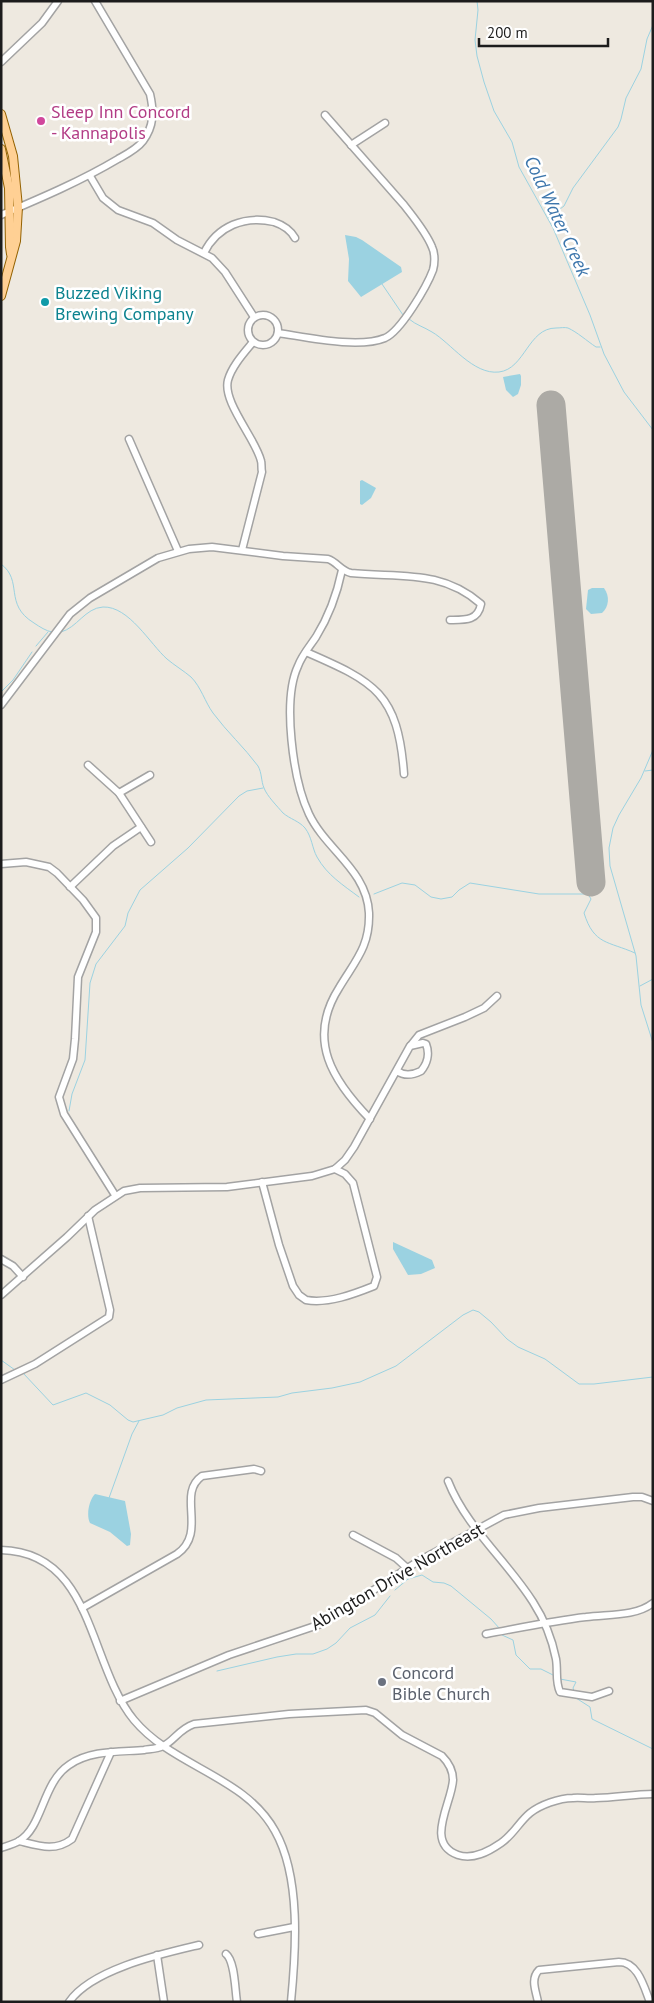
<svg xmlns="http://www.w3.org/2000/svg" width="654" height="2003" viewBox="0 0 654 2003" font-family="'PT Sans',sans-serif">
	<style>
		.water { fill: #9bd2e1 }
		.lines { fill: none; stroke-linecap: round; stroke-linejoin: round }
		.stream { stroke: #9bd2e1; stroke-width: 1 }
		.runway { stroke: #acaaa5; stroke-width: 29 }
		.minor-casing { stroke: #a3a3a3; stroke-width: 9 }
		.major-casing { stroke: #936100; stroke-width: 10 }
		.minor { stroke: #fff; stroke-width: 6 }
		.major { stroke: #ffd094; stroke-width: 8 }
		.hotel-dot { fill: #d1479c; stroke: #fff; stroke-width: 2 }
		.culture-dot { fill: #0f9aa8; stroke: #fff; stroke-width: 2 }
		.worship-dot { fill: #6b7280; stroke: #fff; stroke-width: 2 }
		.labels { text-anchor: middle; dominant-baseline: central; stroke-width: 5; stroke-linejoin: round; paint-order: stroke }
		.hotel-label { font-size: 18px; fill: #b23c85; stroke: #fff; text-anchor: start }
		.culture-label { font-size: 18px; fill: #0d838f; stroke: #fff; text-anchor: start }
		.street-label { font-size: 18px; fill: #1c1c1c; stroke: #fff }
		.worship-label { font-size: 18px; fill: #5b616d; stroke: #fff; text-anchor: start }
		.water-label { font-size: 19px; font-style: italic; fill: #3d76ac; stroke: #fff }
	</style>
	<rect width="100%" height="100%" fill="#eee9e0"/>
	<g class="water">
		<polygon points="345,235 356,237 362,240 401,267 402,272 361,297 348,281 349,259"/>
		<polygon points="520,374 521,376 521,385 518,394 513,397 506,390 503,377"/>
		<polygon points="362,480 376,488 371,498 362,505 360,504 360,481"/>
		<path d="M 592,588 L 604,588 C 610,596 609,607 602,613 L 591,614 L 586,609 L 588,590 Z"/>
		<polygon points="393,1242 432,1260 435,1268 421,1274 408,1275 393,1249"/>
		<path d="M 95,1494 L 125,1501 L 131,1534 L 130,1545 L 127,1546 L 110,1532 L 90,1523 C 86,1515 89,1500 95,1494 Z"/>
	</g>
	<g class="lines">
		<g class="stream">
			<polyline points="477,1 478,10 475,40 477,56 484,82 494,111 512,142 519,167 553,228 590,315 604,354 624,392 653,430"/>
			<polyline points="548,218 564,206 573,188 618,127 621,119 626,98 641,69 647,39 653,25"/>
			<polyline points="382,284 403,315"/>
			<path d="M 409,319 C 416,325 424,327 432,332 C 451,343 473,375 499,372 C 525,369 528,328 556,328 C 560,328 565,327 568,328 C 577,332 587,341 596,347 L 600,347"/>
			<path d="M 1,564 C 24,581 3,604 34,623 C 40,627 46,631 52,632"/>
			<path d="M 61,632 C 77,628 85,608 103,607 C 129,606 150,644 167,659 C 174,665 184,671 191,677 C 201,687 205,702 213,713 C 227,732 244,747 258,766 C 262,773 261,781 264,788 C 267,796 277,806 283,813 C 290,819 299,821 305,828 C 312,837 312,848 317,857 C 327,875 343,885 359,897"/>
			<polyline points="36,646 48,632"/>
			<polyline points="1,692 13,680 32,652"/>
			<polyline points="653,750 641,778 619,815 613,828 609,848 610,866 636,956 641,1005 653,1043"/>
			<polyline points="645,771 653,770"/>
			<path d="M 374,894 L 402,883 L 415,885 L 431,897 L 441,899 L 452,897 L 459,890 L 470,883 L 539,894 L 588,894 L 591,899 L 584,913 C 594,945 608,941 635,953"/>
			<polyline points="640,986 653,979"/>
			<polyline points="69,1111 72,1094 85,1060 90,983 96,964 125,926 128,913 140,890 188,848 239,796 247,791 263,788"/>
			<polyline points="1,1360 15,1370"/>
			<polyline points="23,1373 53,1405 86,1393 110,1405 128,1420 133,1422 163,1415 177,1408 206,1400 278,1397 292,1393 332,1388 360,1382 396,1366 463,1315 473,1310 479,1312 491,1322 507,1339 518,1347 545,1359 579,1384 594,1384 653,1377"/>
			<polyline points="109,1498 132,1434 139,1421"/>
			<polyline points="395,1590 408,1579 422,1575 433,1582 444,1583 451,1586 491,1619 500,1629"/>
			<polyline points="502,1635 513,1640 516,1655 530,1669 541,1669 555,1676"/>
			<polyline points="217,1671 277,1657 296,1654 313,1654 327,1649 336,1643 350,1628 375,1615 390,1596"/>
			<polyline points="560,1679 576,1682 573,1688 574,1691"/>
			<polyline points="576,1698 590,1707 592,1719 653,1749"/>
		</g>
		<polyline class="runway" points="551,405 591,882"/>
		<g class="minor-casing">
			<g id="minor">
				<polyline points="1,62 42,23 58,1"/>
				<polyline points="351,145 385,123"/>
				<polyline points="90,176 103,198 118,210 153,223 177,240 212,258 225,272 254,317"/>
				<path d="M 1,215 C 41,198 81,181 118,159 C 127,154 137,149 143,141 C 154,126 154,112 150,94 L 95,1"/>
				<path d="M 204,253 C 217,226 245,215 274,222 C 283,225 290,229 295,238"/>
				<circle cx="263" cy="330" r="15"/>
				<path d="M 278,333 C 306,337 358,349 385,338 C 401,331 427,286 433,270 C 435,263 435,253 432,247 C 426,232 414,218 404,205 L 325,115"/>
				<polyline points="129,439 178,551"/>
				<path d="M 242,550 L 262,472 C 261,468 262,464 261,461 C 256,439 222,402 228,380 C 232,366 244,353 253,342"/>
				<path d="M 342,570 C 337,594 329,616 316,637 C 310,646 302,655 298,666 C 282,700 293,780 309,814 C 326,850 367,870 369,913 C 370,947 355,961 339,988 C 306,1040 333,1081 370,1119"/>
				<path d="M 306,652 C 375,682 398,693 404,774"/>
				<path d="M 1,705 L 70,614 L 90,598 L 158,558 L 189,549 L 212,547 L 283,556 L 328,559 C 337,562 341,571 351,573 C 399,578 441,569 481,604 C 478,621 465,620 450,620"/>
				<polyline points="88,765 119,793 151,842"/>
				<polyline points="119,793 150,775"/>
				<polyline points="1,864 26,862 49,867 57,873 83,900 96,918 96,932 78,977 75,1039 73,1059 59,1097 64,1114 115,1195"/>
				<polyline points="70,887 113,846 141,827"/>
				<polyline points="411,1045 419,1035 465,1017 484,1008 497,996"/>
				<path d="M 262,1182 L 279,1245 L 293,1286 L 299,1295 L 306,1300 C 328,1304 354,1294 374,1286 L 377,1277 L 353,1183 L 345,1174 L 335,1169"/>
				<polyline points="1,1259 13,1266 23,1277"/>
				<path d="M 1,1295 L 67,1237 L 95,1210 L 124,1191 L 140,1188 L 227,1187 L 312,1176 L 335,1169 L 345,1160 L 354,1147 L 410,1046 L 423,1043 L 426,1044 C 430,1054 427,1064 421,1071 C 413,1075 404,1076 397,1071"/>
				<polyline points="1,1380 35,1364 109,1317 110,1310 88,1216"/>
				<path d="M 448,1481 C 466,1527 507,1561 533,1602 C 544,1619 552,1639 556,1659 C 558,1671 555,1681 560,1692 L 592,1697 L 609,1691"/>
				<polyline points="353,1535 396,1558 407,1568"/>
				<path d="M 1,1550 C 94,1552 88,1664 134,1720 C 173,1767 245,1776 275,1831 C 301,1877 296,1950 291,2002"/>
				<path d="M 82,1608 L 177,1554 C 208,1532 176,1494 202,1476 L 254,1469 L 261,1471"/>
				<path d="M 486,1634 C 519,1628 552,1621 586,1617 C 607,1614 635,1617 653,1603"/>
				<polyline points="120,1701 229,1655 321,1624 417,1562 504,1515 539,1508 633,1497 642,1497 653,1501"/>
				<path d="M 19,1841 C 39,1846 55,1852 72,1839 L 111,1752"/>
				<path d="M 1,1848 C 7,1846 14,1844 19,1841 C 43,1827 42,1783 69,1765 C 90,1750 120,1752 144,1750 C 150,1749 157,1749 163,1746 C 174,1741 179,1729 194,1724 L 289,1714 L 366,1710 L 375,1713 L 402,1735 L 442,1756 C 449,1763 453,1770 453,1780 C 452,1803 424,1843 458,1855 C 473,1860 488,1852 501,1843 C 513,1835 519,1822 530,1813 C 540,1805 559,1798 573,1798 C 580,1797 588,1799 596,1798 C 615,1798 633,1794 653,1794"/>
				<polyline points="258,1934 294,1927"/>
				<path d="M 226,1954 C 235,1961 235,1990 237,2002"/>
				<polyline points="157,1955 164,2002"/>
				<path d="M 69,2002 C 92,1969 161,1954 199,1945"/>
				<path d="M 538,2002 C 536,1991 530,1979 539,1970 L 619,1962 C 638,1962 644,1987 650,2002"/>
			</g>
		</g>
		<g class="major-casing">
			<g id="major">
				<polyline points="1,114 13,156 18,207 16,241 1,296"/>
				<polyline points="1,149 9,188 10,247 11,254"/>
			</g>
		</g>
		<use href="#minor" class="minor"/>
		<use href="#major" class="major"/>
	</g>
	<circle class="hotel-dot" cx="41" cy="121" r="5"/>
	<circle class="culture-dot" cx="45" cy="302" r="5"/>
	<circle class="worship-dot" cx="382" cy="1682" r="5"/>
	<g class="labels">
		<g class="hotel-label">
			<text x="51" y="111">Sleep Inn Concord<tspan x="51" dy="21">- Kannapolis</tspan></text>
		</g>
		<g class="culture-label">
			<text x="55" y="292">Buzzed Viking<tspan x="55" dy="21">Brewing Company</tspan></text>
		</g>
		<g class="street-label">
			<text transform="translate(397 1576) rotate(-30)">Abington Drive Northeast</text>
		</g>
		<g class="worship-label">
			<text x="392" y="1672">Concord<tspan x="392" dy="21">Bible Church</tspan></text>
		</g>
		<g class="water-label">
			<text transform="translate(558 216) rotate(65)">Cold Water Creek</text>
		</g>
	</g>
	<rect width="654" height="2003" fill="none" stroke="#1c1c1c" stroke-width="5"/>
	<path d="M479 38v8h129v-8" fill="none" stroke="#1c1c1c" stroke-width="2.5"/>
	<text x="487" y="38" font-size="15" fill="#1c1c1c" stroke="#ffffff" stroke-width="4" paint-order="stroke">200 m</text>
</svg>
